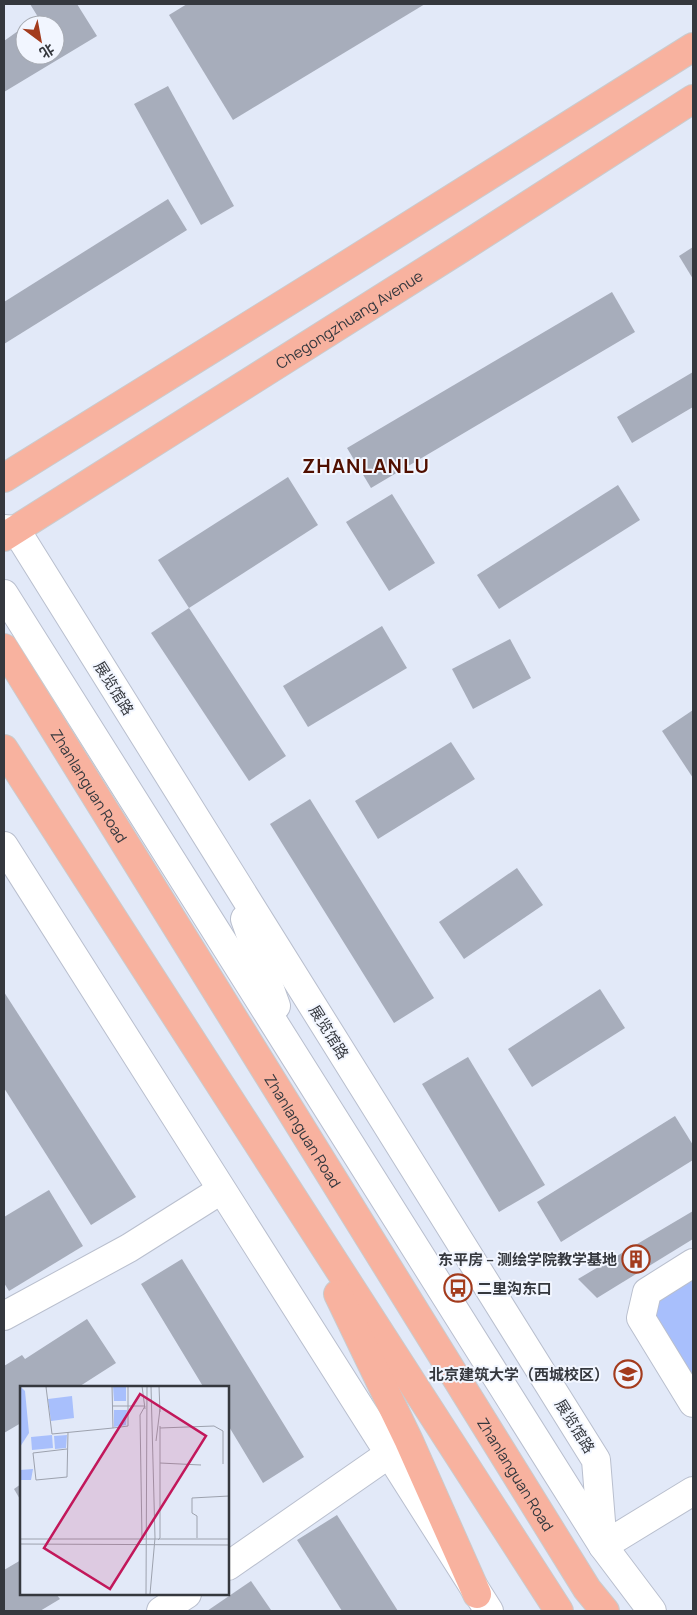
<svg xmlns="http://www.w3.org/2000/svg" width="697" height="1615" viewBox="0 0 697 1615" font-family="Manrope,'Noto Sans SC',sans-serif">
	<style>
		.green { fill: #a8bffc }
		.building { fill: #a7adbb }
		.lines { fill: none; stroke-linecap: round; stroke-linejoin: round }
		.minor-casing { stroke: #b9bfce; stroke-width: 30 }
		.major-casing { stroke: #cacbcd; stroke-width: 30 }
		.minor { stroke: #fff; stroke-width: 28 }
		.major { stroke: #f8b29f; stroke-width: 28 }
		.labels { text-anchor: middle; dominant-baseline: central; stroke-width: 4; stroke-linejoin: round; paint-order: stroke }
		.street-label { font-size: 15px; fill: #35383e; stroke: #f2f6ff }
		.poi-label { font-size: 15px; font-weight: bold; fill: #35383e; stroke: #f2f6ff; text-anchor: end }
		.district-label { font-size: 20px; font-weight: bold; letter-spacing: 1px; fill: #500f00; stroke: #f2f6ff }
		.inset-road { fill: none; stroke: #9da2ae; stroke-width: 1 }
		.view { fill: #c2185b; fill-opacity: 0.15; stroke: #c2185b; stroke-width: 2.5 }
		.inset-edge { fill: none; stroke: #35383e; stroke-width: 2.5 }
	</style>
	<rect width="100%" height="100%" fill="#e2e9f8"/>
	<polygon class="green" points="693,1279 693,1383 654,1315 655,1303"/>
	<g class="building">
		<polygon points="30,4 77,4 97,36 4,92 4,41 25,26 25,55 55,55 55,25 26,25 38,17"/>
		<polygon points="187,4 425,4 233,120 169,15"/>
		<polygon points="168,86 234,206 201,225 134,104"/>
		<polygon points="168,199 187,230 4,344 4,302"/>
		<polygon points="693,247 693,279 679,256"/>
		<polygon points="612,292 635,332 371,488 347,448"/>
		<polygon points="693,372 693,407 632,443 617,417"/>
		<polygon points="288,477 318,525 189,608 158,560"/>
		<polygon points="618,485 640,520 499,609 477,575"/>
		<polygon points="392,494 435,563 389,591 346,522"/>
		<polygon points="189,608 286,756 249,781 151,633"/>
		<polygon points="382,626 407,668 308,727 283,686"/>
		<polygon points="510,639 531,678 473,709 452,669"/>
		<polygon points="693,710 693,778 662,731"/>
		<polygon points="451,742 475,779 378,839 355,801"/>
		<polygon points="310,799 434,998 394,1023 270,824"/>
		<polygon points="517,868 543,905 464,959 439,922"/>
		<polygon points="600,989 625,1028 532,1087 508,1049"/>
		<polygon points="4,992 136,1197 91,1225 4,1088"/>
		<polygon points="468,1057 545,1185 499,1212 422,1084"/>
		<polygon points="675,1116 693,1145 693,1160 561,1242 537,1202"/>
		<polygon points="49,1190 83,1246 9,1291 4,1283 4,1217"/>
		<polygon points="693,1211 693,1239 597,1298 578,1279"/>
		<polygon points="182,1259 304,1457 263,1483 228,1425 228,1388 204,1388 141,1284"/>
		<polygon points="87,1319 116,1363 77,1388 21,1388 21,1423 4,1433 4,1366 22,1355 25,1359"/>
		<polygon points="21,1484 21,1501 14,1489"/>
		<polygon points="337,1515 398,1611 342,1611 297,1540"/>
		<polygon points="21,1560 21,1594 56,1594 60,1599 40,1611 4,1611 4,1570"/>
		<polygon points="251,1581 271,1610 207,1611"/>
	</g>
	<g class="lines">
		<g class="minor-casing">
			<g id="minor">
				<polyline points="4,529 16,530 596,1460 603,1546 693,1491"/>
				<polyline points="4,594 603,1546 652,1611"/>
				<polyline points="4,846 489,1611"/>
				<polyline points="245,919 276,1006"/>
				<polyline points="693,1263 647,1292 641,1318 693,1403"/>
				<polyline points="4,1316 129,1248 221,1190"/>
				<polyline points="228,1566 389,1454"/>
				<polyline points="161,1611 187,1594"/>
			</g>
		</g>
		<g class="major-casing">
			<g id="major">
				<polyline points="4,478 353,261 693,47"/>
				<path id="s1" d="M 4,537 L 460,249 L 693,99"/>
				<path id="s2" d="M 4,648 L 587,1589 L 605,1611"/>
				<polyline points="4,749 559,1611"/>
				<polyline points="338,1294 409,1441 477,1594"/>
			</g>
		</g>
		<use href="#minor" class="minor"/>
		<use href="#major" class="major"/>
	</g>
	<defs>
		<g id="building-ring" transform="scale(1.4375)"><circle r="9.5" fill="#f2f6ff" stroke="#a33b1d" stroke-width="1.5"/><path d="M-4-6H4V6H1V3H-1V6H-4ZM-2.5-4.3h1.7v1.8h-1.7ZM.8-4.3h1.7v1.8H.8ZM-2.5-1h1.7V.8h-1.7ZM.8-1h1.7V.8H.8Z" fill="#a33b1d"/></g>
		<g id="bus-ring" transform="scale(1.4375)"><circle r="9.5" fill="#f2f6ff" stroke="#a33b1d" stroke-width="1.5"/><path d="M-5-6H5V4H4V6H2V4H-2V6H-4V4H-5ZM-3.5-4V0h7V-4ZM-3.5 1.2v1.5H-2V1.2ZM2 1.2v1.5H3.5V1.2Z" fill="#a33b1d"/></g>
		<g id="university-ring" transform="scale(1.4375)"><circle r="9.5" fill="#f2f6ff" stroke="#a33b1d" stroke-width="1.5"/><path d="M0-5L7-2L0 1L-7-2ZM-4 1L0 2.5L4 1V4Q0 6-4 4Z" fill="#a33b1d"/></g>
	</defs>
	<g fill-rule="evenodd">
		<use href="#building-ring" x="636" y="1259"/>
		<use href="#bus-ring" x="458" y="1288"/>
		<use href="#university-ring" x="628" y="1374"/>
	</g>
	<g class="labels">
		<g class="street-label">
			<text stroke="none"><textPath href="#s1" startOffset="408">Chegongzhuang Avenue</textPath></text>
			<text transform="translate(114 688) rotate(58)">展览馆路</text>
			<text stroke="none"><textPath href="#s2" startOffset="162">Zhanlanguan Road</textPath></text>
			<text transform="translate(329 1032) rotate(58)">展览馆路</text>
			<text stroke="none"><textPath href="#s2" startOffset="568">Zhanlanguan Road</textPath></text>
			<text transform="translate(575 1426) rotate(58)">展览馆路</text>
			<text stroke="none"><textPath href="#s2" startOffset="972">Zhanlanguan Road</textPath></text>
		</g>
		<g class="poi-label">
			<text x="617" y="1259">东平房 -- 测绘学院教学基地</text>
			<text x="477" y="1288" text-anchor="start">二里沟东口</text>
			<text x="609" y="1374">北京建筑大学（西城校区）</text>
		</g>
		<g class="district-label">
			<text x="366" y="465">ZHANLANLU</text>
		</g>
	</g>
	<g transform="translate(20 1386)">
		<rect width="209" height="209" fill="#e2e9f8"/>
		<path d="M 0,0 L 5,5 L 9,47 L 0,61 ZM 93,0 L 106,0 L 106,15 L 94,15 ZM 52,10 L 54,32 L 31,35 L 28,13 ZM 94,24 L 107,24 L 106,39 L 94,41 ZM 32,49 L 33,62 L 12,64 L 11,51 ZM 47,49 L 46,62 L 35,63 L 34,50 ZM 13,83 L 11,94 L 0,94 L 0,84 Z" fill="#a8bffc"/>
		<path class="inset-road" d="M 29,0 L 26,1 L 32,48 L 93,42 L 92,0M 122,0 L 125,23M 139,0 L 140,26M 92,20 L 125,20 L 120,29 L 122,153M 93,42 L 108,40 L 108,0M 140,42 L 194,40 L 203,45 L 203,78M 136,55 L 140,23M 47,63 L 13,67 L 16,94 L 47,91 L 48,46M 140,77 L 181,79M 177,152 L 177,130 L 172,127 L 172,112 L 209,110M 0,153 L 209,153M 138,154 L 140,152 L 140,40M 0,158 L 209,159M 126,208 L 127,0M 130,208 L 135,152 L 131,0"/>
		<path class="view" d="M 120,8 L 186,50 L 90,203 L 24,162 Z"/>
		<rect width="209" height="209" class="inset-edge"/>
	</g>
	<rect width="697" height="1615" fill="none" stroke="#35383e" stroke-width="10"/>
	<g transform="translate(40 40) rotate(148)"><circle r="24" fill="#f2f6ff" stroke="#a6aab2"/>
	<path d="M0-4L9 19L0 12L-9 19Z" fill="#a33b1d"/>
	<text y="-8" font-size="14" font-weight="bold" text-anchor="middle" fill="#35383e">北</text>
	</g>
</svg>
